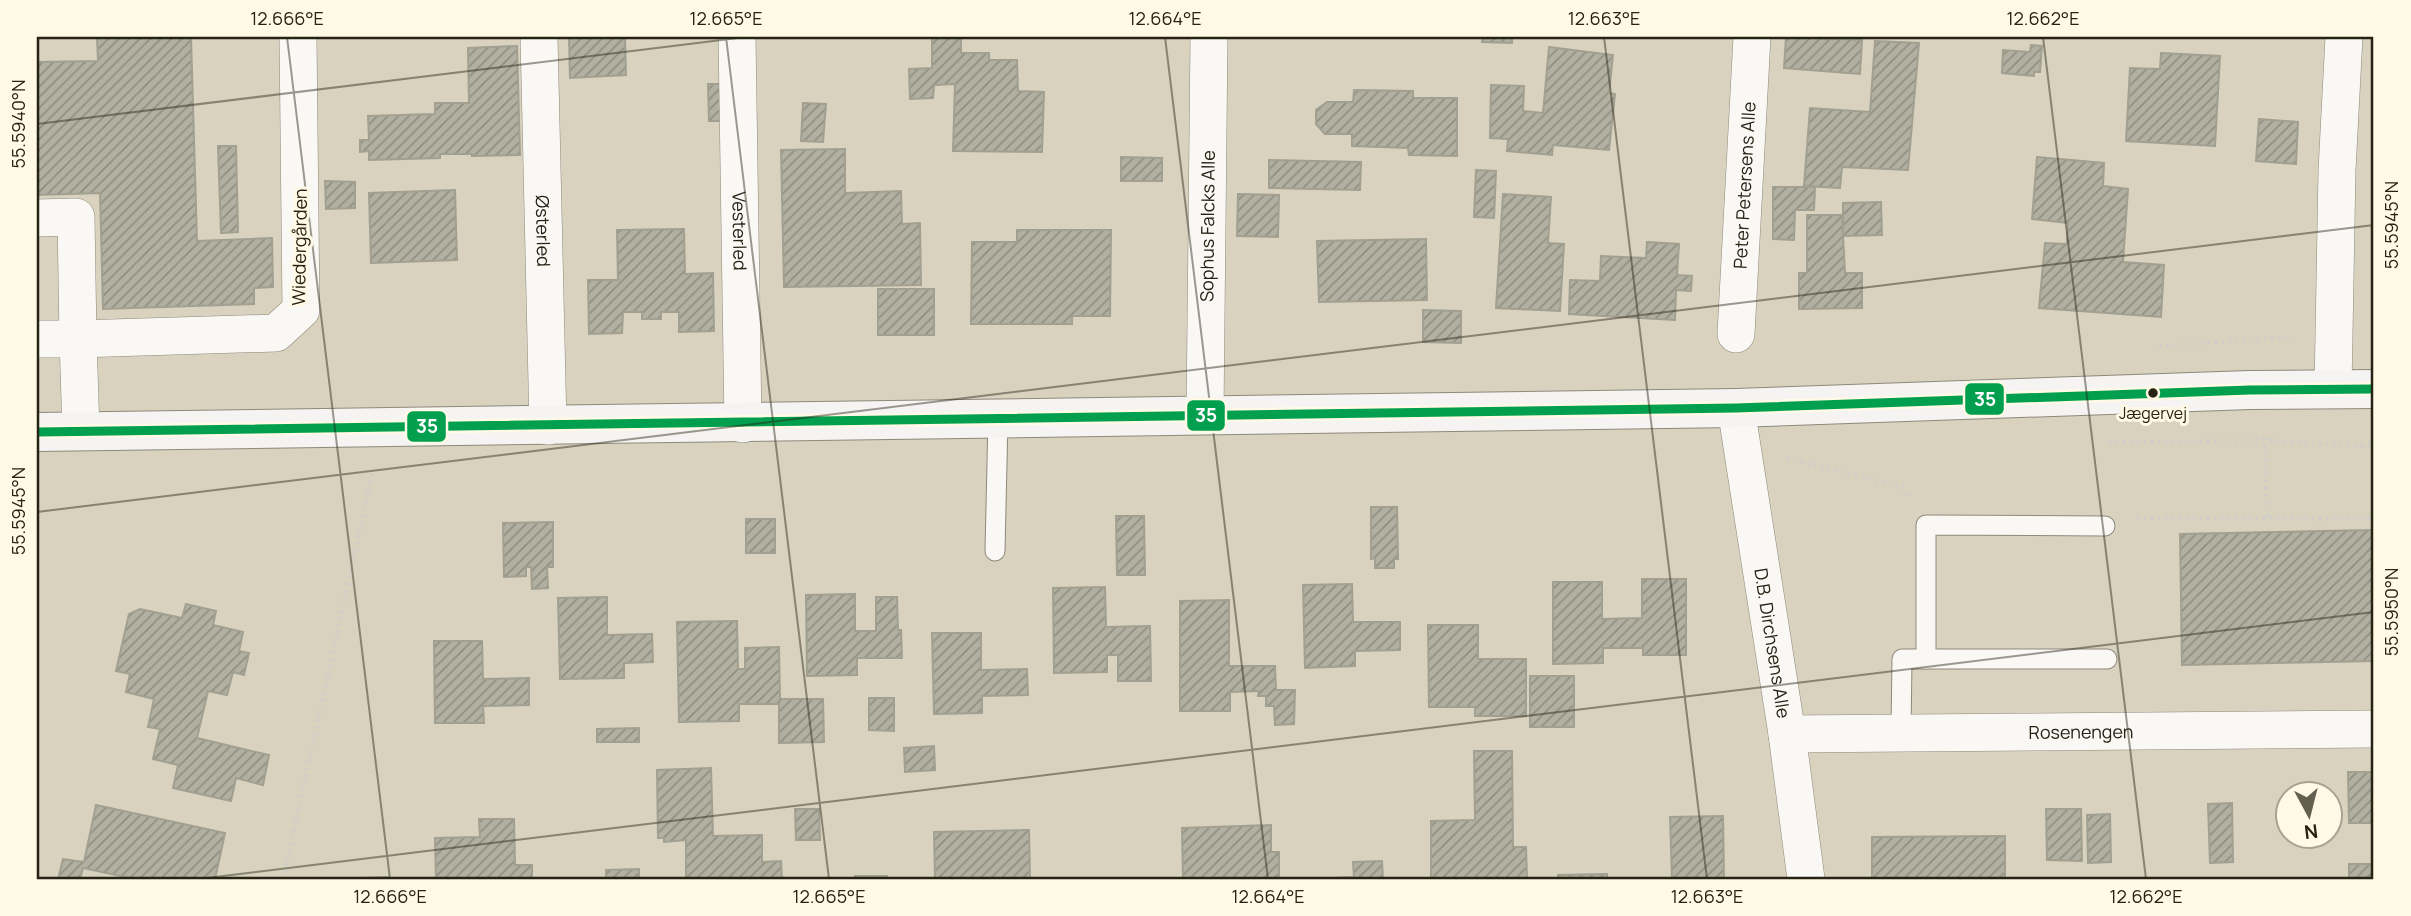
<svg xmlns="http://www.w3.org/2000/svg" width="2411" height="916" viewBox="0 0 2411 916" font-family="Manrope,sans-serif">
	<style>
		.building { fill: url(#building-hatch); stroke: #a2a090; stroke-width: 2 }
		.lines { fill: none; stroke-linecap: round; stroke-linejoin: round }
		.lane-casing { stroke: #8e897a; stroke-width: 21 }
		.street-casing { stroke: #8e897a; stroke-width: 38 }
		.secondary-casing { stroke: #8e897a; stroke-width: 40 }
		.path { stroke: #d0cec8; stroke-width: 4.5; stroke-dasharray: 2 5; stroke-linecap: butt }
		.lane { stroke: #f9f8f5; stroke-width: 19 }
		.street { stroke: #f9f8f5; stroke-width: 37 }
		.secondary { stroke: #f5f4f2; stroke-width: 38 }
		.bus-1-casing { stroke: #fff9e6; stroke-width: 14 }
		.bus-1 { stroke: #029f4e; stroke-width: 9 }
		.ticks { fill: none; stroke: #262214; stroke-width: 2; stroke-opacity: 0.45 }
		.bus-dot { fill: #262214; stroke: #fff9e6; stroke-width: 2.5 }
		.labels { text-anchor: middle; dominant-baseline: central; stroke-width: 6; stroke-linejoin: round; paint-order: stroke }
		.bus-label { font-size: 16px; fill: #262214; stroke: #fff9e6 }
		.street-label { font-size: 18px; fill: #262214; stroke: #fff9e6 }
		.line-badge { stroke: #fff9e6; stroke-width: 2.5 }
		.badge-label { font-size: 19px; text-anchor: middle; font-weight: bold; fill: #fff }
		.neatline { fill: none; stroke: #262214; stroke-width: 2.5 }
		.ticks-label { font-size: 18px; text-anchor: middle; fill: #262214 }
	</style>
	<defs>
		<pattern id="building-hatch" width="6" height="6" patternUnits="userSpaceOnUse" patternTransform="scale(1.75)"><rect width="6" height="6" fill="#b2b0a0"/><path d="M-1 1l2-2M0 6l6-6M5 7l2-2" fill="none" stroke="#918f81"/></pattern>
	</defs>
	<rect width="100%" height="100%" fill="#d8d2be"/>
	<g class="building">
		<polygon points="97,37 191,37 197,241 272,238 273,287 254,288 254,304 103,309 100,193 37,195 37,62 98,61"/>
		<polygon points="569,37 625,37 626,75 570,78"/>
		<polygon points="932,37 961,37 961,53 989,53 989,60 1017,60 1018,91 1044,92 1042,152 953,151 955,84 934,85 933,98 910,99 909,69 932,68"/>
		<polygon points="1483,37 1512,37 1512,43 1482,42"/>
		<polygon points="1786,37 1862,40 1860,74 1784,68"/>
		<polygon points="1875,41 1919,43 1908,170 1842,167 1840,188 1804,186 1810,108 1870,112"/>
		<polygon points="2031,45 2042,46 2040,72 2034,72 2034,76 2002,73 2003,50 2030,52"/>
		<polygon points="517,46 520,155 472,156 472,154 440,154 440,158 369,160 369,151 360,152 360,140 369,140 368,116 435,114 435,103 469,103 468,48"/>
		<polygon points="1549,47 1613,55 1609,93 1615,94 1609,150 1553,145 1552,155 1507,151 1508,139 1490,138 1491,85 1524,86 1523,111 1543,113"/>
		<polygon points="2161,53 2220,56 2215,146 2126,141 2130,68 2160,69"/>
		<polygon points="708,84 731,84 731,121 709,121"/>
		<polygon points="1354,90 1413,91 1413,98 1457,98 1457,156 1409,155 1408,148 1352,146 1352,134 1325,134 1316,124 1316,110 1327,102 1353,102"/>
		<polygon points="803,103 826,104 823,142 801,141"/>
		<polygon points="2259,119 2298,122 2296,164 2256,161"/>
		<polygon points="218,146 236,146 238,232 221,233"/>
		<polygon points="845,149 845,193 901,191 902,224 920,223 921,285 784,287 781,150"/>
		<polygon points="1121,157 1162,158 1162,181 1121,181"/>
		<polygon points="2037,157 2104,163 2103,186 2128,189 2123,262 2164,265 2161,317 2039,308 2045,243 2067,244 2068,223 2032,219"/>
		<polygon points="1269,160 1361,162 1360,190 1269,188"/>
		<polygon points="1476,170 1496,171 1494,218 1474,217"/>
		<polygon points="325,181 355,182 355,208 326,209"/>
		<polygon points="1773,187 1815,187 1814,210 1795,210 1794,240 1773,239"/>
		<polygon points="455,190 457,260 371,263 369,193"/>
		<polygon points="1238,194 1279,195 1278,237 1237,236"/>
		<polygon points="1503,194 1551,197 1548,243 1564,244 1560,311 1496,308"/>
		<polygon points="1881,202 1882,235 1843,236 1843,203"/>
		<polygon points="1807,215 1842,215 1845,273 1862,273 1862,308 1799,309 1799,273 1807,273"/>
		<polygon points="684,229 685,274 713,273 714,331 679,332 679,312 661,312 661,319 642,319 642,312 623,312 622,333 589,334 588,280 618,280 617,230"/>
		<polygon points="1017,230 1111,230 1110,316 1072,316 1072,324 971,324 972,242 1017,242"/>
		<polygon points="1426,239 1427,300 1319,302 1317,241"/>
		<polygon points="1647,242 1679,244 1677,275 1692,276 1691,291 1676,290 1675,320 1569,314 1570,280 1600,281 1601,256 1646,258"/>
		<rect x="878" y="289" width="56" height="46"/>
		<polygon points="1423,310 1461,311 1461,343 1423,342"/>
		<polygon points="1371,507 1397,507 1398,559 1394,559 1394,568 1375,568 1375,558 1371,559"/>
		<polygon points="1116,516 1144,516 1145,575 1117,575"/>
		<rect x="746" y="519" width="29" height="34"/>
		<polygon points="553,522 553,567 547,567 548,588 532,589 531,567 526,567 526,576 504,577 503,523"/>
		<polygon points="2374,530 2374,661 2182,665 2180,534"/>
		<polygon points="1642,579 1686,579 1686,655 1643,655 1643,648 1603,648 1603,663 1553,664 1553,582 1602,582 1602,619 1642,618"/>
		<polygon points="1352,584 1353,622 1400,622 1400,650 1355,651 1355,666 1305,668 1303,585"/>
		<polygon points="1105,587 1106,627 1150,626 1151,681 1118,681 1118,655 1107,655 1107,672 1054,673 1053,588"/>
		<polygon points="855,594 855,631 876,631 876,597 897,597 898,630 901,630 902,658 857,658 857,675 807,676 806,595"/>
		<polygon points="607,597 607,635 652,634 653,662 624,663 624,678 560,679 558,598"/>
		<polygon points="1229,600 1229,666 1275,666 1276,690 1295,690 1294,724 1275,725 1274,706 1266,706 1266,696 1258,696 1259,691 1230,692 1230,711 1180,711 1180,601"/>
		<polygon points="186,604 216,611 213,625 243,632 239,651 249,653 244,675 233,672 227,695 208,691 197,738 269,755 263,785 236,778 231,801 173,788 178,765 153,759 160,729 148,727 154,699 126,692 130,674 116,671 129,614 140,609 182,618"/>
		<polygon points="737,621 738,669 745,669 745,648 779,647 780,699 823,699 824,742 779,743 779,704 739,704 739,721 679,722 677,622"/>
		<polygon points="1428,625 1478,625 1478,659 1526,659 1526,716 1475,716 1475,707 1429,707"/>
		<polygon points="932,633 981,633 981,670 1027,669 1028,695 982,696 982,713 934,714"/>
		<polygon points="434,641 482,641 483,679 529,678 529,705 483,706 484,723 435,723"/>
		<rect x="1530" y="676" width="44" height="51"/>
		<polygon points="869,698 894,698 894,731 869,730"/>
		<polygon points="639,728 639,742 597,742 597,729"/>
		<polygon points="934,746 935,770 905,772 904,748"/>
		<polygon points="1474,751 1512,751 1513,847 1526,847 1527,879 1431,879 1431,821 1475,820"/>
		<polygon points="711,768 713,836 762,835 762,862 781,861 782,879 686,879 686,840 664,842 664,838 658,838 657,770"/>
		<polygon points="2348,772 2374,772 2374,823 2349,823"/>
		<polygon points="2232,803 2233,862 2210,863 2208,804"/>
		<polygon points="96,805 225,833 215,879 135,879 83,868 80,879 58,879 63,859 84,862"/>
		<polygon points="795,809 819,809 820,840 796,840"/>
		<polygon points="2046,809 2081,809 2082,861 2047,860"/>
		<polygon points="2110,814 2111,862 2088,863 2087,815"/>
		<polygon points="1723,816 1724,879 1672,879 1670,817"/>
		<polygon points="479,819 514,819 515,865 532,865 532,879 436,879 435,838 480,837"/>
		<polygon points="1271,825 1271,852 1279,852 1279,879 1183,879 1182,828"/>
		<polygon points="1029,830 1030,879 935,879 934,832"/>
		<polygon points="2005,836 2005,879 1872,879 1872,837"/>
		<polygon points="1382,861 1383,879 1308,879 1354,877 1353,862"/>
		<rect x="2349" y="864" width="25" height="15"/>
		<polygon points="639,869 639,879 606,879 606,870"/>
		<polygon points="1607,874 1607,879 1558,879 1558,875"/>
		<rect x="855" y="876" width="32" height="3"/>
		<polygon points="388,877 388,879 359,879 359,878"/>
	</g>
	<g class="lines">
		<g class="lane-casing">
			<g id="lane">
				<polyline points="995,551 998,419"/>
				<polyline points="1926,659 1926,525 2105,526"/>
				<polyline points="1901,733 1902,659 2107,659"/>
			</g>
		</g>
		<g class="street-casing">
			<g id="street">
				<path id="s1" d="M 539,37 L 548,426"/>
				<path id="s2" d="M 737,37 L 743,424"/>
				<polyline points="37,218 76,217 78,339 37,339"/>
				<path id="s3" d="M 1736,334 L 1752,37"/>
				<polyline points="2333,389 2337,170 2344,37"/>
				<path id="s4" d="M 1736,408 L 1787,734 L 1806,879"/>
				<path id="s5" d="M 1205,415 L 1209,37"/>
				<polyline points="81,431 78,339 276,333 301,310 298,37"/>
				<path id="s6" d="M 1787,734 L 2374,729"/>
			</g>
		</g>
		<g class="secondary-casing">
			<polyline id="secondary" points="37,432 1736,408 2250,390 2374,389"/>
		</g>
		<g class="path">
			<polyline points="2159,346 2293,337"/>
			<polyline points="2265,438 2267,518"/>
			<polyline points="2109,442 2265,440 2374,447"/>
			<polyline points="1787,458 1902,487 1909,498"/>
			<polyline points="2137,518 2374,519"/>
			<polyline points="283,879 373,470"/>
		</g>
		<use href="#lane" class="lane"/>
		<use href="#street" class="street"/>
		<use href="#secondary" class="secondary"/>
		<g class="bus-1-casing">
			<polyline id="bus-1" points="37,432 1736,408 2250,390 2374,389"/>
		</g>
		<use href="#bus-1" class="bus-1"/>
	</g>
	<path class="ticks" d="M 287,37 L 390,879M 726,37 L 829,879M 1165,37 L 1268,879M 1604,37 L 1707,879M 2043,37 L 2146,879M 37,124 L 746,37M 37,512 L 2374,225M 199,879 L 2374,612"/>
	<circle class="bus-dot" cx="2153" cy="393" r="6"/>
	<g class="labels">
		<g class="bus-label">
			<text x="2153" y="413">Jægervej</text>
		</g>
		<g class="street-label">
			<text stroke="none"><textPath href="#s3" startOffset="149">Peter Petersens Alle</textPath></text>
			<text stroke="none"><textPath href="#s5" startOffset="189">Sophus Falcks Alle</textPath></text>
			<text stroke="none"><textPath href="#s2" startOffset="194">Vesterled</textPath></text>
			<text stroke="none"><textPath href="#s1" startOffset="194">Østerled</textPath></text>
			<text transform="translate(299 247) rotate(-89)">Wiedergården</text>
			<text stroke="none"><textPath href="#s4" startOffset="238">D.B. Dirchsens Alle</textPath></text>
			<text stroke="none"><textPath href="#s6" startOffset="294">Rosenengen</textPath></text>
		</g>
	</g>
	<g class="line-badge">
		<rect x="1964" y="382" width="41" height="34" rx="7" fill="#029f4e"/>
		<rect x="1186" y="399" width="40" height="33" rx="7" fill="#029f4e"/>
		<rect x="406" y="410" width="41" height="33" rx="7" fill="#029f4e"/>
	</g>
	<g class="badge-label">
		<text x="1985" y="406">35</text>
		<text x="1206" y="422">35</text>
		<text x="427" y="433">35</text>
	</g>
	<rect width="2411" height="916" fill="none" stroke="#fff9e6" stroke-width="77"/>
	<g transform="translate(2309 815) rotate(173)"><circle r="33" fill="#fff9e6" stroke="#a8a392" stroke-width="2"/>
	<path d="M0-5L12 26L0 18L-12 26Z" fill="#646050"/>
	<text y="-10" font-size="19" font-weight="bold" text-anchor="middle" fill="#262214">N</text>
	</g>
	<rect x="38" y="38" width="2334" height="840" class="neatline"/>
	<g class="ticks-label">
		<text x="287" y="25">12.666°E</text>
		<text x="726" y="25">12.665°E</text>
		<text x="1165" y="25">12.664°E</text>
		<text x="1604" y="25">12.663°E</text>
		<text x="2043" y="25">12.662°E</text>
		<text transform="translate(19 124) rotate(-90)" y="6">55.5940°N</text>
		<text transform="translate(2392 225) rotate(-90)" y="6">55.5945°N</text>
		<text transform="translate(19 511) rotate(-90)" y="6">55.5945°N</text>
		<text transform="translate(2392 612) rotate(-90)" y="6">55.5950°N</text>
		<text x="390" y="903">12.666°E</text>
		<text x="829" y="903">12.665°E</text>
		<text x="1268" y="903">12.664°E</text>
		<text x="1707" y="903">12.663°E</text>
		<text x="2146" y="903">12.662°E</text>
	</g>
</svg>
